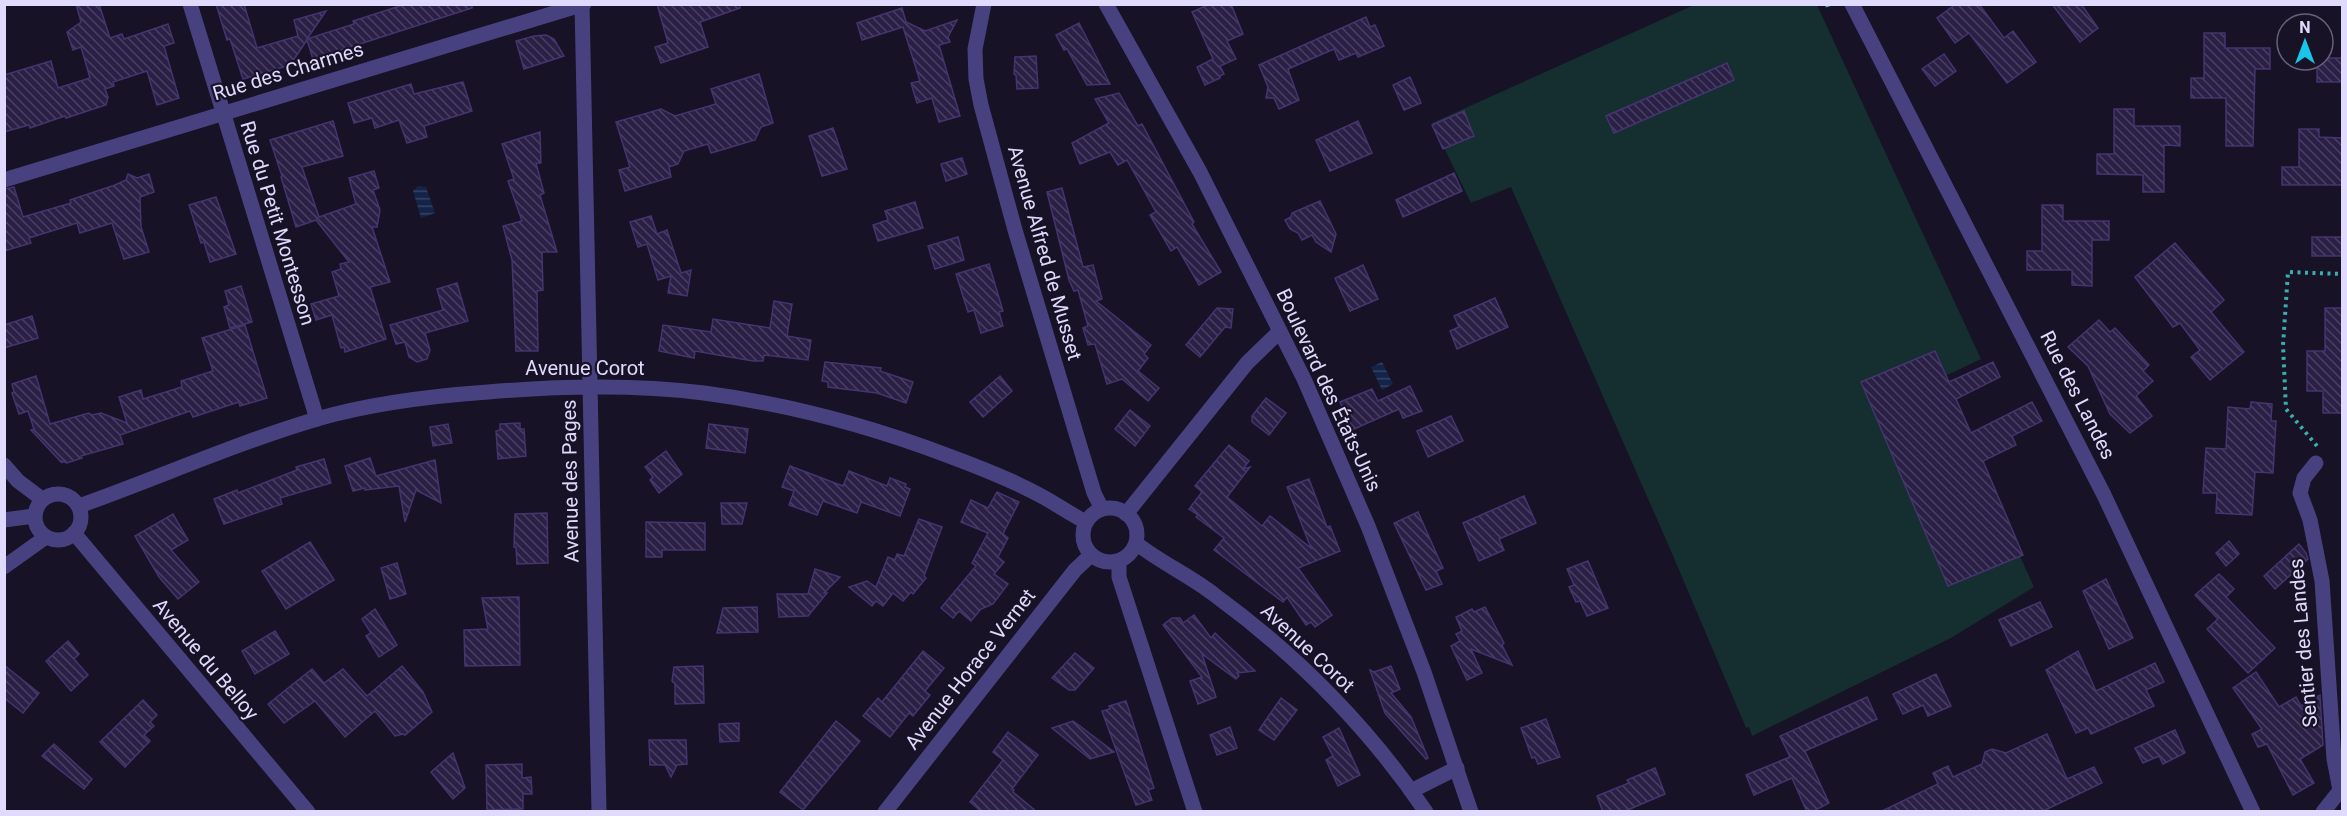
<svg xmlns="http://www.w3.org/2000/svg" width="2347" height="816" viewBox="0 0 2347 816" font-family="Roboto,sans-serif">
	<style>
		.park { fill: #152e2f }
		.water { fill: url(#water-rules) }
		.building { fill: url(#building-back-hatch); stroke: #44346f; stroke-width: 1.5 }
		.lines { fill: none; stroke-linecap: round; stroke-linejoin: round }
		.path { stroke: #3cadae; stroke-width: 4; stroke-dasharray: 3 4.5; stroke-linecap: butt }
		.minor { stroke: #484180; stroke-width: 15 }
		.labels { text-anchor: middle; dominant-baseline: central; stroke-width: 4.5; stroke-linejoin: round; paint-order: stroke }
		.street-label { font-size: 20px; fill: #e0dafc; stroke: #171226 }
	</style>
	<defs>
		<pattern id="water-rules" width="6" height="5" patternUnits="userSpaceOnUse" patternTransform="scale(1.5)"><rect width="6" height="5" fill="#142448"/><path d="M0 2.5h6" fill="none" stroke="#364363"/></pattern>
		<pattern id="building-back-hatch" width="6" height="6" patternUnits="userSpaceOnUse" patternTransform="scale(1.5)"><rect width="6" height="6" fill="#2a2045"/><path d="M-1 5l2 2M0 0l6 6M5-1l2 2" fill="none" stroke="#494061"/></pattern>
	</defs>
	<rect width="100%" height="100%" fill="#171226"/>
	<polygon class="park" points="1694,5 1817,5 1981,359 1939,379 2034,587 1951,638 1752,736 1749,727 1746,728 1671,551 1511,187 1471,203 1432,123"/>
	<g class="water">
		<polygon points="418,186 426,187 435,213 421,218 413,191"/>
		<polygon points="1382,362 1393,384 1382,390 1371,367"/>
	</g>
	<g class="building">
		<polygon points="76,4 99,4 110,38 122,34 124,39 168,24 174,43 164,46 179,98 157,105 147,71 113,82 114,86 105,89 108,97 106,105 66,118 65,116 30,128 29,125 4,132 4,75 51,61 58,88 90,78 81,47 73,50 67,32 81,22"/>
		<polygon points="216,4 244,4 257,48 298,36 294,20 326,11 307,39 354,24 353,21 406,4 472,4 472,8 313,59 307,40 290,65 243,79 230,39 227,40"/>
		<polygon points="657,4 739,4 740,8 700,22 708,47 661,63 655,47 668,43"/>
		<polygon points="1210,4 1231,4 1243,34 1227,41 1236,59 1220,66 1224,74 1220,76 1220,78 1205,85 1197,67 1213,59 1192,12"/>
		<polygon points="1956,4 1979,4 2004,38 2013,31 2036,62 2007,83 1969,33 1955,43 1937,18"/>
		<polygon points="2052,4 2081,4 2098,28 2080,42"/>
		<polygon points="902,8 906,22 925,31 957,20 948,37 950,42 939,45 960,116 939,122 932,98 917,103 911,83 920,81 903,27 862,40 857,23"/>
		<polygon points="1366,17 1370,27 1375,25 1384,46 1358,57 1356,53 1339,60 1334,49 1288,69 1299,100 1279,109 1274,98 1266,98 1268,87 1259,65"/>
		<polygon points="1079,23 1110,84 1087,85 1067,49 1064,50 1056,35"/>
		<polygon points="2204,33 2225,33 2225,48 2270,48 2270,69 2255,69 2253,146 2226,146 2226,98 2191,98 2191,78 2204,78"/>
		<polygon points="546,35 554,39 564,56 524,69 516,41 534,36"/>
		<polygon points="1944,54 1956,71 1935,86 1922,69"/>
		<polygon points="1036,56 1038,88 1017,89 1016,75 1014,74 1015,57"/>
		<polygon points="2323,58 2343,58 2343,82 2317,82 2317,60 2323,60"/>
		<polygon points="1727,63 1734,80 1614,133 1606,116"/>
		<polygon points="759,74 773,123 761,127 755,140 711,153 708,144 684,151 678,164 669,167 671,177 625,191 619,170 630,167 616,122 661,109 675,116 716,104 711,89"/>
		<polygon points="1410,77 1421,103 1404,110 1393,85"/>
		<polygon points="463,82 472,111 424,126 427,137 407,143 399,120 375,128 372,118 354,123 348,103 411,84 414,94"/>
		<polygon points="1119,93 1138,126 1142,124 1194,222 1192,224 1221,272 1199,285 1177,247 1171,251 1150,215 1156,212 1127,160 1118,165 1110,152 1080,164 1072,143 1109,123 1095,99"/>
		<polygon points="2114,109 2134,109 2134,126 2180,126 2180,146 2164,145 2164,192 2143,192 2143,175 2097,174 2097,154 2114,154"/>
		<polygon points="1464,111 1474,136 1443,149 1432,125"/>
		<polygon points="333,121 343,156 302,167 319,217 356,204 349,178 374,171 379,188 373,190 380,210 377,227 372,227 390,282 370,287 386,339 345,352 344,347 341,348 332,315 316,320 311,304 339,296 332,272 341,269 340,264 349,262 316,220 296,227 281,177 282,176 270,140"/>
		<polygon points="1358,121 1372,153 1330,171 1316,140"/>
		<polygon points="833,128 847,169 822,176 809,136"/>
		<polygon points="2299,129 2319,129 2319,137 2343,138 2343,185 2282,185 2282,167 2299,167"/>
		<polygon points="540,132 541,163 536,163 544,193 540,195 557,252 542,252 543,290 537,291 538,351 516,351 512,260 503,226 522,221 508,181 514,179 502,144"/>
		<polygon points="962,158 967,174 946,181 941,164"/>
		<polygon points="1454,173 1462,191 1403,217 1396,200"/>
		<polygon points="128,174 137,178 149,174 154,192 140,197 141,227 149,252 124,259 112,223 80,233 77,223 29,238 31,243 4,251 4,189 14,187 23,217 71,203 70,200 115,185 126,180"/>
		<polygon points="1062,188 1083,267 1093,265 1102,299 1096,301 1151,345 1144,354 1148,358 1138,371 1159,388 1148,401 1122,379 1107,384 1095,344 1088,345 1083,328 1088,326 1078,290 1074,291 1069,280 1047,192"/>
		<polygon points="216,197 236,254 210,262 204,242 201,243 189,205"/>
		<polygon points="1320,201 1336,234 1331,252 1316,242 1312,235 1302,240 1298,233 1290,229 1285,220 1291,217 1292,213"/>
		<polygon points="915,202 923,228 878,241 873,225 888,220 885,211"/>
		<polygon points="2042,205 2063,205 2063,221 2109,221 2109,240 2092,240 2092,286 2072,285 2072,270 2027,270 2027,251 2042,251"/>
		<polygon points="651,216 657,234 667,230 681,273 691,270 687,296 668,293 671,276 658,280 647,244 638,247 630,222"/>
		<polygon points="958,237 964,260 935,269 928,246"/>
		<rect x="2312" y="237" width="31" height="19"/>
		<polygon points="2175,243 2224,300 2211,312 2244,352 2210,380 2191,357 2200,350 2180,323 2173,327 2135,277"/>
		<polygon points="989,264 1003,311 999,312 1003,326 981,333 974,310 968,312 956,274"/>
		<polygon points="1363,265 1378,299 1350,311 1335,278"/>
		<polygon points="457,283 468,321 425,333 430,350 427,359 417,362 409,357 405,342 396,344 390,325 443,310 437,289"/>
		<polygon points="241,286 252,322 230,328 224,307 229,305 225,291"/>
		<polygon points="1495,298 1508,327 1457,349 1450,331 1459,327 1454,316"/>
		<polygon points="774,301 792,304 787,336 811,340 808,360 764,355 763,361 753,361 695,351 694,358 659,351 663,325 711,332 713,319 770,328"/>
		<polygon points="1217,308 1233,309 1231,328 1225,327 1200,357 1186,345"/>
		<polygon points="2325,308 2343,308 2343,413 2323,413 2323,391 2307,391 2307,351 2325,351"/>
		<polygon points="32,316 38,338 4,348 4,325"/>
		<polygon points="2099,320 2110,332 2115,328 2149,365 2143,371 2153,381 2136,396 2152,416 2130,433 2110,414 2088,366 2068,347"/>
		<polygon points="245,325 267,398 240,406 239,402 193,417 190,411 120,435 123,444 81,456 82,458 67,463 61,461 62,463 31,430 34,429 28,411 19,414 12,393 14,392 12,384 36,376 50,424 89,413 92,415 101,413 127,423 119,397 141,390 143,399 182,387 181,381 213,371 202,338"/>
		<polygon points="1935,351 1949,382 1993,362 2000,377 1956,399 1971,433 2032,402 2042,421 2012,436 2016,445 1983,461 2023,555 1948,586 1861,382"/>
		<polygon points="825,362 881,368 880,371 913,382 906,403 877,393 828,387 828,382 822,381"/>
		<polygon points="1000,376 1012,391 983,417 970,402"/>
		<polygon points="1410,386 1422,411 1403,418 1399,409 1352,430 1340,402 1372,389 1378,401"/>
		<polygon points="1266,398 1286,413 1269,435 1252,422 1252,416"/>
		<polygon points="2251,402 2272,404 2271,421 2276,421 2273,473 2255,472 2252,515 2216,513 2217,493 2203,493 2206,448 2226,449 2228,407 2250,409"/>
		<polygon points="1130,410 1150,426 1135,446 1115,429"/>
		<polygon points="1451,416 1463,441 1428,457 1417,431"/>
		<polygon points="520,423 520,429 524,429 526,456 498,459 496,431 500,430 500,424"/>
		<polygon points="448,424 452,443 433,446 430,427"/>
		<polygon points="709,424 748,429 745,453 706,448"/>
		<polygon points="1229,445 1249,461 1243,469 1250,467 1227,497 1262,526 1270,516 1311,548 1287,487 1309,479 1327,527 1330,526 1340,551 1298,568 1332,615 1315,627 1311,622 1306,625 1287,597 1283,602 1214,550 1224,538 1196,517 1198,515 1189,509 1202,492 1195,486"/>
		<polygon points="666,451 682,474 659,493 650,480 653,477 645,467"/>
		<polygon points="370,458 376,476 435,460 441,503 416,490 405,522 399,486 365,490 365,488 353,491 345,466"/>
		<polygon points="324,459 331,483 280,498 282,504 224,524 214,499 237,490 238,493 297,470 296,467"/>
		<polygon points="790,466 843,486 849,471 887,486 890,478 906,484 905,487 910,489 900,516 861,502 857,513 823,501 817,515 789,505 794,491 782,487"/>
		<polygon points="997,492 1019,502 1003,534 1008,538 998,557 1004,562 994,574 1008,584 993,604 981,609 971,621 959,611 953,618 941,608 976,566 972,563 988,533 961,522 971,500 988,508"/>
		<polygon points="1524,496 1536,523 1499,539 1504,550 1479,561 1463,523"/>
		<polygon points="721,503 747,503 742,524 722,524"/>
		<polygon points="1418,512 1443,568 1436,571 1442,584 1426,590 1394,523"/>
		<polygon points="547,513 548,563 517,564 516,547 514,547 515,514"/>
		<polygon points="173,514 188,540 171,550 199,582 178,599 159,577 135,536"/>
		<polygon points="919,519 942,527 924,576 926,578 913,594 911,592 903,601 893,593 883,606 876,601 872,606 849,587 867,581 876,587 888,557 895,560 897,554 904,556"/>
		<polygon points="646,522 705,523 705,550 662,550 662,557 646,557"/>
		<polygon points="2229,541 2239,554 2226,566 2216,553"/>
		<polygon points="310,542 334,580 286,609 262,571"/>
		<polygon points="2299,544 2306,553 2308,559 2275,589 2264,576"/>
		<polygon points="1588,561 1608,608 1587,616 1580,601 1576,602 1569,587 1574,585 1567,569"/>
		<polygon points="397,563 406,594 390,599 381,568"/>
		<polygon points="815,569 840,577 824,593 827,593 808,616 779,617 777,594 808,594"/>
		<polygon points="2219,574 2234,589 2226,597 2275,648 2248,673 2207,629 2218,619 2195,595"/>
		<polygon points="2106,579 2133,638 2109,649 2083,591"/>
		<polygon points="519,597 520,665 465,666 464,630 488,629 482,598"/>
		<polygon points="2040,602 2052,627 2011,646 1999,620"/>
		<polygon points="757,607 758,632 717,633 723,608"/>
		<polygon points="1485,607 1504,643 1502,645 1512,665 1471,649 1482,673 1467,680 1451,646 1460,641 1456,634 1462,631 1456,617 1472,609 1474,612"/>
		<polygon points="375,609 397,645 379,657 366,636 371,633 362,619"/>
		<polygon points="1194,615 1211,638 1215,633 1255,671 1237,673 1239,676 1236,679 1202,654 1216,697 1198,704 1190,681 1202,677 1163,625 1172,618 1180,618 1183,623"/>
		<polygon points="275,631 289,654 255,674 242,651"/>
		<polygon points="68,641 79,654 74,659 88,675 71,691 46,661"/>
		<polygon points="923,651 944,668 925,691 930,695 913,716 909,713 890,737 863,716 878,698 882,702"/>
		<polygon points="2078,651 2096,691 2155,663 2164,682 2146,690 2154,706 2091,734 2088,728 2076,733 2046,670"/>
		<polygon points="1075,653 1094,668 1075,690 1069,690 1052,678"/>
		<polygon points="4,665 39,693 23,713 4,698"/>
		<polygon points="402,666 423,692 432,712 405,735 403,734 395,736 375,711 345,737 315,701 284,723 268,704 312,669 324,683 343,669 367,696"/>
		<polygon points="703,666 704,703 675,704 675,684 672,681 674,667"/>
		<polygon points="1391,666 1400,689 1391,693 1411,717 1428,758 1426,759 1385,713 1370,670 1374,672"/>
		<polygon points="2256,672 2279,707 2296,697 2301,706 2320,695 2323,745 2300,759 2314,783 2293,795 2267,744 2258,747 2252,734 2262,729 2233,688"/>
		<polygon points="1936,674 1951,706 1928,716 1923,705 1903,714 1893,694"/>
		<polygon points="1867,697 1877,719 1805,751 1829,803 1812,812 1807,812 1792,778 1754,795 1746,775 1790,757 1780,736"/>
		<polygon points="1281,698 1297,710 1274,740 1259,730"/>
		<polygon points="143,700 157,715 150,722 154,726 144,735 150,741 125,767 100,742"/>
		<polygon points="1126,701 1154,788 1148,790 1152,800 1136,805 1102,711 1110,709 1109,706"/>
		<polygon points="1546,719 1560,757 1538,764 1535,757 1532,758 1521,728"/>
		<polygon points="836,721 860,741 803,810 780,792"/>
		<polygon points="1073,721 1080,726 1114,752 1090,759 1052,728"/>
		<polygon points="739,723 739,741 720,742 719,724"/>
		<polygon points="1230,727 1237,748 1217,755 1210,735"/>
		<polygon points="1339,728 1360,775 1338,786 1326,760 1333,756 1323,737"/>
		<polygon points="2175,730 2185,753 2163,764 2159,756 2143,763 2135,748"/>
		<polygon points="1008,732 1038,755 1012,789 1014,790 1013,792 1037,812 982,812 970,802 1003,760 993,752"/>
		<polygon points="2047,734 2067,779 2094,767 2102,783 2041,812 1880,812 1938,784 1933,773 1948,766 1953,777 1982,764 1985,752 1992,749 2006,753"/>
		<polygon points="649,740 686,740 687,764 677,765 671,777 665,765 650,765"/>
		<polygon points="54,744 92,779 84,789 42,756"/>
		<polygon points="453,753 465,788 453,799 431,772"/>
		<polygon points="522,764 522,778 531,777 532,794 523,794 523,809 487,810 486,765"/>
		<polygon points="1655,768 1665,794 1623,812 1603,812 1597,796 1629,783 1627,780"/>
	</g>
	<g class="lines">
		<g class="path">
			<polyline points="1827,4 1828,8"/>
			<polyline points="2317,446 2286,409 2283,345 2288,272 2342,274"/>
		</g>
		<g class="minor">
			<polyline points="190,4 317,419"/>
			<polyline points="582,4 599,812"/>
			<polyline points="984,4 975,49 976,79 981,105 1015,230 1094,493 1102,509"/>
			<polyline points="1106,4 1200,172 1304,379 1368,526 1424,672 1471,812"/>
			<polyline points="1852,4 2104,495 2253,812"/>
			<polyline points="4,180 584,4"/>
			<polyline points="2316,463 2304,478 2300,493 2310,520 2322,581 2334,759 2340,790"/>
			<polyline points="4,465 18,481 42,499"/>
			<circle cx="58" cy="517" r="23"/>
			<path d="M 79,506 C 158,478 236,443 317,419 C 372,403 431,396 488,392 C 559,386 633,384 704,393 C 787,404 870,426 949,456 C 981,468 1015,481 1045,498 C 1059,506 1072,515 1086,522"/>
			<circle cx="1110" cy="535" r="27"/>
			<polyline points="1126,514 1247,363 1280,331"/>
			<polyline points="4,520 34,516"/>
			<polyline points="74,533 308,812"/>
			<path d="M 1136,543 C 1161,563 1191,576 1216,596 C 1298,656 1369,728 1426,812"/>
			<polyline points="1119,561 1119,577 1195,812"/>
			<polyline points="4,567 46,537"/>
			<polyline points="1411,791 1457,768"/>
			<polyline points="885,812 1075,570 1091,555"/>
			<polyline points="2323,812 2342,788"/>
		</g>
	</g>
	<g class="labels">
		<g class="street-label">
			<text transform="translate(288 71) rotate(-17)">Rue des Charmes</text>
			<text transform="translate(278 223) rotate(73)">Rue du Petit Montesson</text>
			<text transform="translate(1045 253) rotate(74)">Avenue Alfred de Musset</text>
			<text x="585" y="368">Avenue Corot</text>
			<text transform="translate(1329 390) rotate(65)">Boulevard des États-Unis</text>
			<text transform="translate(2078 395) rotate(63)">Rue des Landes</text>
			<text transform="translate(570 481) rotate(-91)">Avenue des Pages</text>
			<text transform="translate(2303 643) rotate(-95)">Sentier des Landes</text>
			<text transform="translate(1308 648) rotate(43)">Avenue Corot</text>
			<text transform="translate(206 659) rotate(50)">Avenue du Belloy</text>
			<text transform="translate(970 669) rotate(-52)">Avenue Horace Vernet</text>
		</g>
	</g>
	<rect width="2347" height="816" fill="none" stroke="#e0dafc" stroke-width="12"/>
	<g transform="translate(2305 42)"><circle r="28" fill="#171226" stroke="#67627c" stroke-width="1.5"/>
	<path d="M0-4.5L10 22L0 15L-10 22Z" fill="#19c6e9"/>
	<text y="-9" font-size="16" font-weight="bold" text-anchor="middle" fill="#e0dafc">N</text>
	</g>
</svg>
